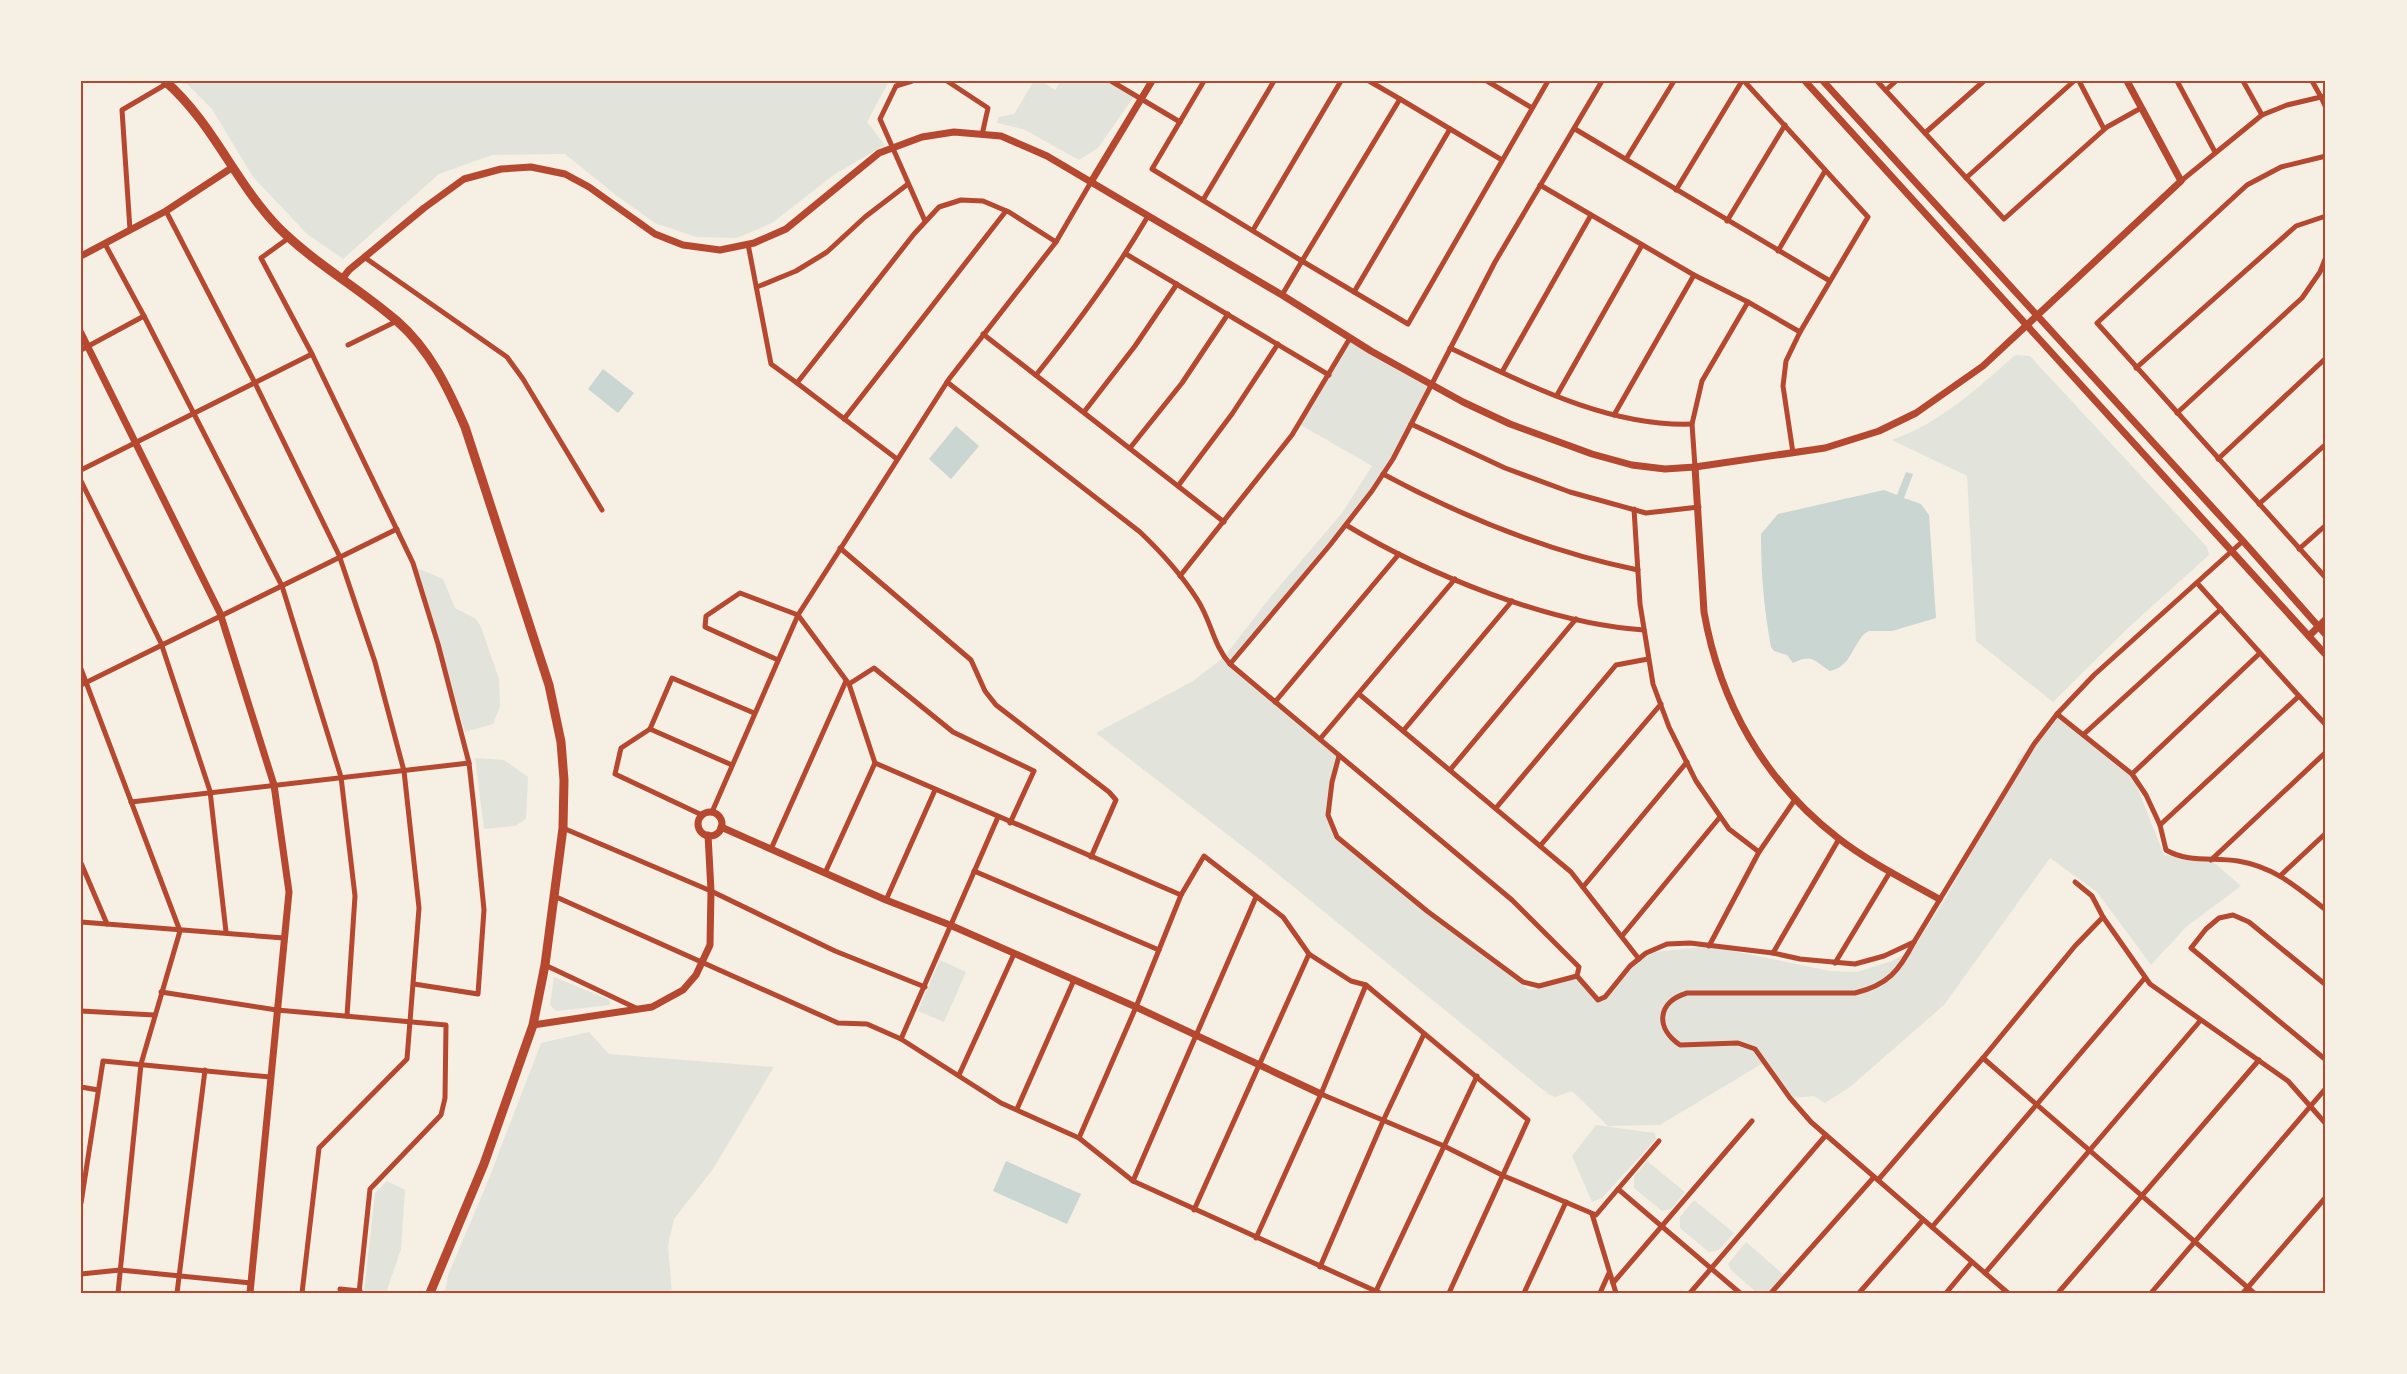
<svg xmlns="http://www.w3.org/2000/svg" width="2407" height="1374" viewBox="0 0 2407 1374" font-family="'PT Sans Narrow',sans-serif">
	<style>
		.green { fill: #e2e4dc }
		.water { fill: #c9d6d2 }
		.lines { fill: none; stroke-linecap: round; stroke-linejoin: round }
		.minor { stroke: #b5482f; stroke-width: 5 }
		.tertiary { stroke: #b5482f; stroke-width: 7 }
		.primary { stroke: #b5482f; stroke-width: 9 }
		.neatline { fill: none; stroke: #b5482f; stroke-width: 2 }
	</style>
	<rect width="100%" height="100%" fill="#f6efe4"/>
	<g class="green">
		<polygon points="184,81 889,81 867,122 885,145 835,174 772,223 737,238 696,237 655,223 617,196 565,154 492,155 439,174 343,259 307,234 253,177 212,109"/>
		<polygon points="1034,81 1042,81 1055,90 1061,81 1111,81 1135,95 1098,148 1079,160 1023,129 997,123 998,117 1014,114"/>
		<polygon points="1350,338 1430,384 1393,459 1346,525 1231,663 1339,756 1328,815 1337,837 1529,990 1577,976 1598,999 1646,953 1709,946 1830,971 1857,972 1892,961 1913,949 1944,901 2014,776 2018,760 2057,714 2132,774 2164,855 2211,860 2241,886 2186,927 2151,965 2097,892 2050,858 1944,1005 1850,1087 1825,1103 1814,1096 1790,1098 1765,1062 1660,1125 1608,1126 1572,1091 1555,1097 1548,1094 1263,862 1096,733 1193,681 1224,657 1272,595 1342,513 1372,466 1299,424"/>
		<path d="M 2015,355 L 2030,356 L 2207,547 L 2209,555 L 2129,627 L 2053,702 L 1976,641 L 1967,476 L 1892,440 C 1940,423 1978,388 2015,355 Z"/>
		<polygon points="417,568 443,579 455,608 476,619 481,627 499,679 500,706 493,724 465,732"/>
		<polygon points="475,758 504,760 528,777 526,819 515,826 484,829"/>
		<polygon points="940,960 966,972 944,1022 918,1011"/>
		<polygon points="554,977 610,1000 610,1005 556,1011 550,1005"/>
		<polygon points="589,1032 609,1054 774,1067 713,1169 674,1219 668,1246 672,1293 445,1293 448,1275 486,1186 541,1043"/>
		<polygon points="1596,1125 1655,1133 1656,1139 1602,1198 1592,1202 1572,1156"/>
		<polygon points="1647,1161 1685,1192 1671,1209 1662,1211 1634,1188 1634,1177"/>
		<polygon points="387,1181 405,1190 401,1249 386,1293 364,1293 375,1193"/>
		<polygon points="1694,1200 1734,1233 1719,1250 1709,1252 1680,1228 1680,1217"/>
		<polygon points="1746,1242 1784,1275 1769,1293 1757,1293 1731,1270 1728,1264"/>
	</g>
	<g class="water">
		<polygon points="603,369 634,393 618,413 588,389"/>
		<polygon points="956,426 979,446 951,479 929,459"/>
		<path d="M 1906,472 L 1913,474 L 1904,498 L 1921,504 L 1929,515 L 1936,618 L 1892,631 L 1869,631 L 1864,634 C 1852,647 1850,667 1830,671 C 1814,661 1813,653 1793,663 L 1787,655 L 1774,651 L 1771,647 C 1764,609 1761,573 1761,534 L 1778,514 L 1884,490 L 1897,495 Z"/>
		<polygon points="1006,1161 1081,1194 1067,1224 993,1191"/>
	</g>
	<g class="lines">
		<g class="minor">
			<polyline points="912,81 896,86 880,119 925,221"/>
			<polyline points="947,81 988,108 982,135"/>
			<polyline points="1111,81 1180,122"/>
			<polyline points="1204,81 1152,169 1302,261 1400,99 1502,160"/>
			<polyline points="1369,81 1400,99"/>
			<polyline points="1487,81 1532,108"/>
			<polyline points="1744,81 1868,217 1800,332 1786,361 1783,386 1793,453"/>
			<polyline points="1877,81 2004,219 2107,127 2141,108"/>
			<polyline points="2079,81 2104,129"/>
			<polyline points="2177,81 2215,152"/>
			<polyline points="2243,81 2262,115"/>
			<polyline points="1886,90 1896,81"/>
			<polyline points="2326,96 2321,97 2326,108"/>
			<polyline points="1575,129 1830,281"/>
			<polyline points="1925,133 1984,81"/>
			<polyline points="2326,156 2281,167 2247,185 2097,323 2326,578"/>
			<polyline points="1626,159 1674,81"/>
			<polyline points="1966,178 2074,81"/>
			<polyline points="2181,181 2262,115 2287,105 2321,97 2312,81"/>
			<polyline points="1540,185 1694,275 1748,302 1800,332"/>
			<polyline points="1676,190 1742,81"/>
			<polyline points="1203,200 1274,81"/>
			<polyline points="166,211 255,383 339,555 375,662 404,771 419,908 407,1059 319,1148 302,1293"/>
			<polyline points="1727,221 1785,125"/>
			<polyline points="130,230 122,110 168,83"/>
			<polyline points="1253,230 1341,81"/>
			<polyline points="290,237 261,258 312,354 413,563 438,644 469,763 474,808 484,910 478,994 414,984"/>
			<polyline points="105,244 144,316 282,586 341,777 355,896 347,1016"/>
			<polyline points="748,244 771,364 797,383"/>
			<polyline points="1778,251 1825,171"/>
			<polyline points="1126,254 1329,375"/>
			<polyline points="364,257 507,357 523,379 602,510"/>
			<polyline points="757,287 796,271 827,252 865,217 908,184"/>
			<polyline points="1354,292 1450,129"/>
			<polyline points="1282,295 1302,261 1408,324 1548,81"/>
			<polyline points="983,334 1224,522"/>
			<polyline points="348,345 397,321"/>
			<path d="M 1450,348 C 1525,383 1607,427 1692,424"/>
			<polyline points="81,350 144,316"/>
			<polyline points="2136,368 2296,226 2326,216"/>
			<polyline points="1502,372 1591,215"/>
			<path d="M 1036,375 C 1077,324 1115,273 1148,216"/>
			<path d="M 947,382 L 1140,532 C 1161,552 1181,574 1197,599 C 1211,620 1213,645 1230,664 L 1512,900 L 1579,967 L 1577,976 L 1598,1000 L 1605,997 L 1630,966 L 1646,953 L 1667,944 L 1690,943 L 1773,953 L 1800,959 L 1855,964 L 1884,956 L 1914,942"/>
			<polyline points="1557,395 1642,245"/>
			<polyline points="1084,412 1135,346 1177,284"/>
			<polyline points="2177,413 2302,298 2320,272 2326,257"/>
			<polyline points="1614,415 1694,275"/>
			<polyline points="844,419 1006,211"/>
			<polyline points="1411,424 1505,468 1570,492 1646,513 1699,507"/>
			<polyline points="1130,448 1182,383 1228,314"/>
			<polyline points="897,459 797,383 914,234 939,207 961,200 983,201 1009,212 1056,242"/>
			<polyline points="2218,459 2326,358"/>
			<polyline points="1695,467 1692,424 1702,381 1748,302"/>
			<polyline points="81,470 312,354"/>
			<path d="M 1383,474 C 1463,517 1549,552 1638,570"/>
			<polyline points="81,481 161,643 210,791 226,932"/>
			<polyline points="1178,486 1232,414 1278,344"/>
			<polyline points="2259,504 2326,444"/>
			<polyline points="1634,509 1640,604 1653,684 1669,727 1696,781 1729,829 1759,852"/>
			<path d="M 1346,525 C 1427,574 1549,624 1644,630"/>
			<polyline points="840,548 971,660 985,691 996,705 1109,792 1116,800 1091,857"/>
			<polyline points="2299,549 2326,525"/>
			<polyline points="1180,576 1292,435 1350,338"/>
			<polyline points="778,660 705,627 706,616 740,593 798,615 849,684 875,763 1181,895"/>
			<polyline points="1230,664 1330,545 1372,491 1393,459 1495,262 1602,81"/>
			<polyline points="81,669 180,931 141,1064 118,1293"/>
			<polyline points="849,684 874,668 953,732 1034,771 1010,823"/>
			<polyline points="81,685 397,529"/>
			<polyline points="1359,694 1571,872 1639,959"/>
			<polyline points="2299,696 2326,725"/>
			<polyline points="1275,702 1399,554"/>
			<polyline points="2057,714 2132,774 2146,795 2160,825 2299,696 2197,583"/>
			<polyline points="650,729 621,748 615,774 702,815"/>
			<polyline points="1403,731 1512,601"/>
			<polyline points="2084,734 2221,609"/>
			<polyline points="1320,739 1455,579"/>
			<polyline points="1339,756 1332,782 1328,815 1337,837 1427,911 1523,982 1539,986 1577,976"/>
			<polyline points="732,765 650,729 672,678 754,713"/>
			<polyline points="1450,770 1576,619"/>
			<polyline points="2132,774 2260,653"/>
			<polyline points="131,802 469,763"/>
			<polyline points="1496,808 1616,665 1648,659"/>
			<polyline points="712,812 798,615 949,379 1056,242 1091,182"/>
			<path d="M 2160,825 L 2166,850 C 2188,863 2214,857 2238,861 C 2275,867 2298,888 2326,910"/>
			<polyline points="563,828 711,891 835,951 925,987"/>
			<polyline points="1540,846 1661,704"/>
			<polyline points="771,849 846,681"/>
			<polyline points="2211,860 2326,752"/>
			<polyline points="81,863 107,924"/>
			<polyline points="974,871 1159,950"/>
			<polyline points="825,873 875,763"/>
			<polyline points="2280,876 2326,833"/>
			<polyline points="2075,882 2092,896 2103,917"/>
			<polyline points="1583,887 1687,762"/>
			<polyline points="554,896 838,1023 867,1024 901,1039 1001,1103 1079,1138 1133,1181 1380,1293"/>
			<polyline points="886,900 935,790"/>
			<polyline points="81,922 284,938"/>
			<polyline points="1622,936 1720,817"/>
			<polyline points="1709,946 1759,852 1794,801"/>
			<polyline points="1773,953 1839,839"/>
			<polyline points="1835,963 1890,872"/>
			<polyline points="545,965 638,1009"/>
			<polyline points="2326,985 2249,922 2233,915 2219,918 2206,929 2191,948 2326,1060"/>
			<polyline points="161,992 277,1010 446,1025 445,1098 441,1115 370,1189 359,1293"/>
			<polyline points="81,1011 154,1015"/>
			<polyline points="901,1039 998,817"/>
			<polyline points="1983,1058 2254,1293"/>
			<polyline points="959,1075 1014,954"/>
			<polyline points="81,1087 98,1090"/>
			<polyline points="1321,1094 1444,1146 1504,1176 1596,1215 1618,1189 1740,1293"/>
			<polyline points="1017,1109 1074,980"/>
			<polyline points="1079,1138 1136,1007 1181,895 1204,856 1283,917 1309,954 1351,981 1366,985 1528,1120 1449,1293"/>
			<polyline points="1878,1180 1983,1058 2075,946 2103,917 2150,984 2288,1081 2326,1124"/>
			<polyline points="1133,1181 1256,897"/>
			<polyline points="1618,1189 1659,1141"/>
			<polyline points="81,1203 103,1061 270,1077"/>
			<polyline points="1194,1210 1309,954"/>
			<polyline points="1592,1214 1616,1293"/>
			<polyline points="1932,1227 2144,979"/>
			<polyline points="1256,1238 1321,1094 1366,985"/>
			<polyline points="1320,1267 1383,1121 1424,1034"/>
			<polyline points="1985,1273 2200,1021"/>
			<polyline points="81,1274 120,1270 251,1283"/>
			<polyline points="1613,1283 1752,1121"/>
			<polyline points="340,1289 360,1291"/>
			<polyline points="1376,1291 1477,1076"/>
			<polyline points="177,1293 205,1070"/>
			<polyline points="1524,1293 1566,1202"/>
			<polyline points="1600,1293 1609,1273"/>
			<polyline points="1690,1293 1826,1135"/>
			<polyline points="1771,1293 1874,1177"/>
			<polyline points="1859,1293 1923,1220"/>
			<polyline points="1946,1293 1972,1262"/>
			<path d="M 2008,1293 L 1811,1122 L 1790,1098 L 1755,1049 L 1738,1043 L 1680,1045 C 1655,1028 1657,1002 1687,993 L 1855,993 C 1888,985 1899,971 1914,942 L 2034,744 L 2057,714 L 2094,675 L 2243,541"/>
			<polyline points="2058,1293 2259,1060"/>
			<polyline points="2151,1293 2326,1088"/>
			<polyline points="2243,1293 2326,1197"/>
		</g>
		<g class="tertiary">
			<polyline points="1805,81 2326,655"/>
			<polyline points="1823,81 2243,541 2326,635"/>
			<polyline points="1091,182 1152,81"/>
			<polyline points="81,256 166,211 233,167"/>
			<polyline points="342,279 349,270 424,208 464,179 501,169 531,167 565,174 589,187 655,234 683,245 720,250 754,243 786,229 879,153 922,137 954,132 1001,136 1047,156 1282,295 1371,351 1463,402 1510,424 1592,454 1632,465 1665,469 1695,467 1825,448 1879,431 1916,413 1983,366 2181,181 2127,81"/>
			<polyline points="81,333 220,613 274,785 289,892 250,1293"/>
			<path d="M 1695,467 L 1704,612 C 1720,703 1764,781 1838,838 C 1869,862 1905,880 1939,899"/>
			<polyline points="2309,636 2326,619"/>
			<circle cx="710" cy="824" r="12"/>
			<polyline points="721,827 886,900 950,925 1136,1007 1321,1094"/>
			<polyline points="533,1025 652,1007 683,990 696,975 710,945 711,891 708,835"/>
		</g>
		<path class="primary" d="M 165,81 C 214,124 235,183 279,228 C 314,263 359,288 397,321 C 430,350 448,388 465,427 L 549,685 L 561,742 L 564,780 L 563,828 L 545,965 L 533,1025 L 484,1164 L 430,1293"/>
	</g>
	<rect width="2407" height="1374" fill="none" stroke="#f6efe4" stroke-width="165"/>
	<rect x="82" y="82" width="2242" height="1210" class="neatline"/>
</svg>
